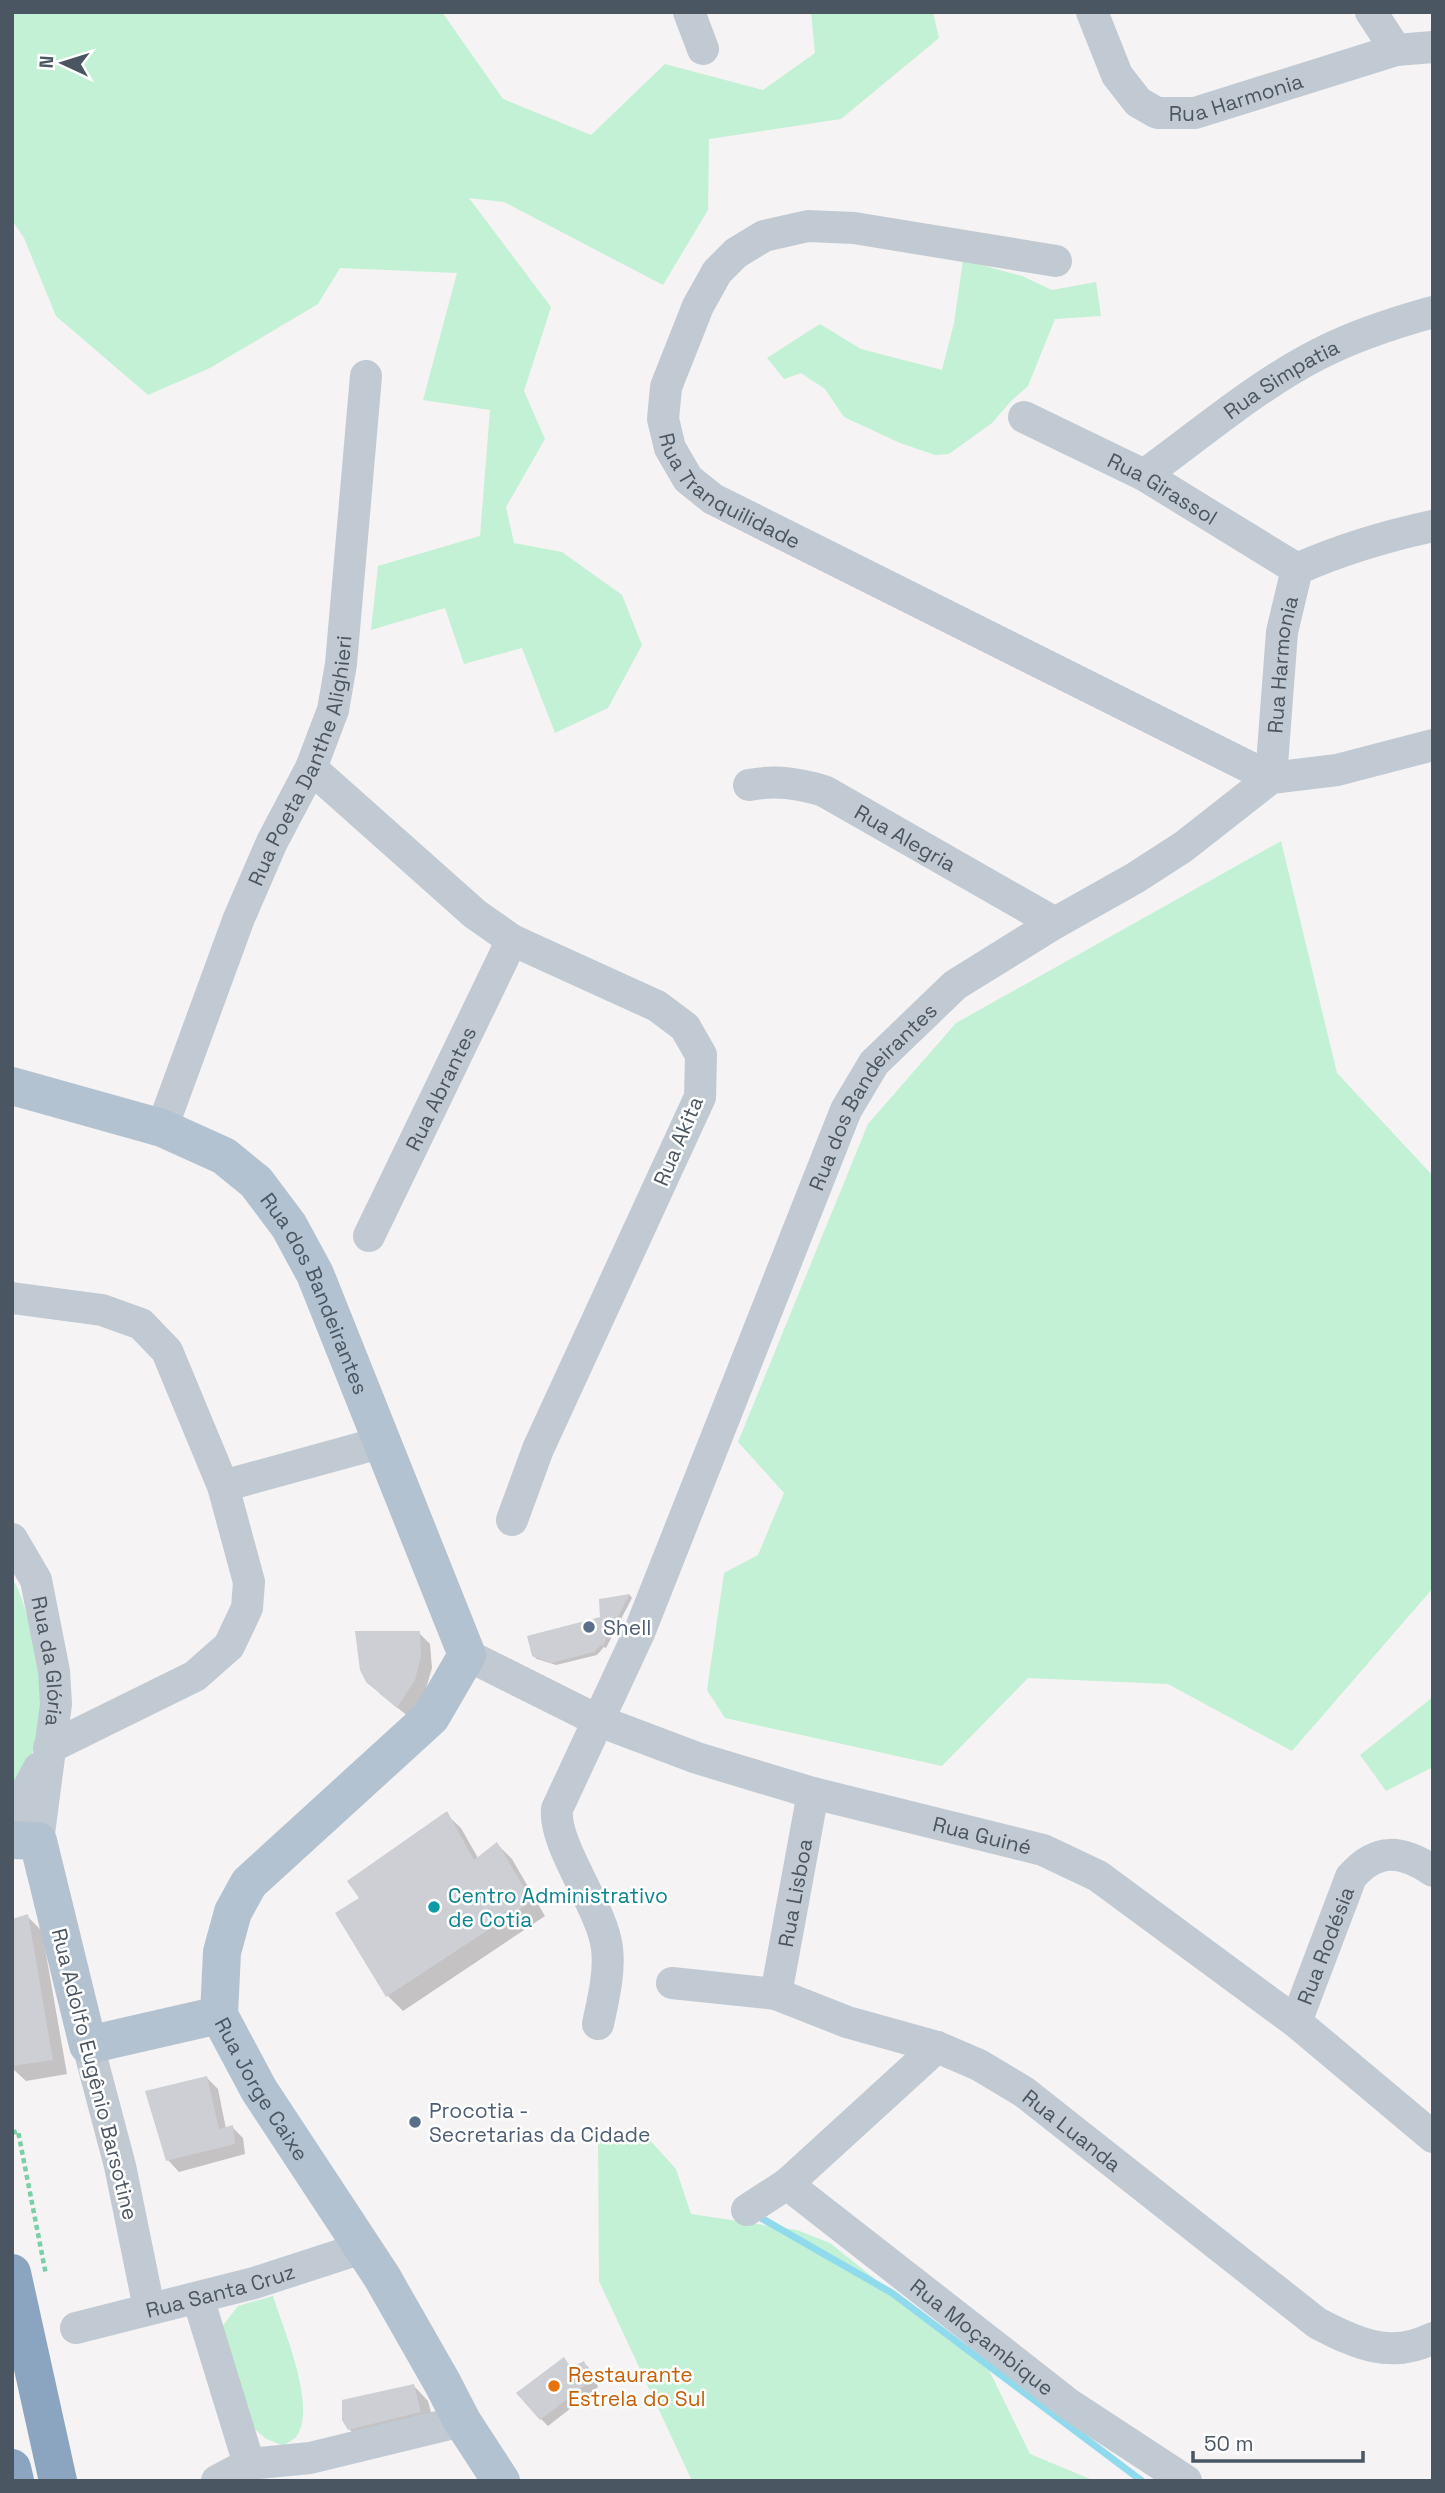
<svg xmlns="http://www.w3.org/2000/svg" width="1445" height="2493" viewBox="0 0 1445 2493" font-family="'Space Grotesk',sans-serif">
	<style>
		.green { fill: #c3f1d5 }
		.shadow { fill: #0003 }
		.lines { fill: none; stroke-linecap: round; stroke-linejoin: round }
		.stream { stroke: #90daee; stroke-width: 7 }
		.building { fill: #cdcfd5 }
		.path { stroke: #7ad0a6; stroke-width: 4.5; stroke-dasharray: 5 3.5; stroke-linecap: butt }
		.minor { stroke: #c1cad2; stroke-width: 32 }
		.major { stroke: #b3c2d1; stroke-width: 38 }
		.highway { stroke: #8ba5c1; stroke-width: 38 }
		.service-dot { fill: #5c6f8a; stroke: #fff; stroke-width: 2.5 }
		.culture-dot { fill: #0f9aa8; stroke: #fff; stroke-width: 2.5 }
		.food-dot { fill: #e8710a; stroke: #fff; stroke-width: 2.5 }
		.labels { text-anchor: middle; dominant-baseline: central; stroke-width: 5; stroke-linejoin: round; paint-order: stroke }
		.street-label { font-size: 21px; fill: #4a5661; stroke: #fff }
		.service-label { font-size: 21px; fill: #4e5e75; stroke: #fff; text-anchor: start }
		.culture-label { font-size: 21px; fill: #0d838f; stroke: #fff; text-anchor: start }
		.food-label { font-size: 21px; fill: #c56008; stroke: #fff; text-anchor: start }
	</style>
	<rect width="100%" height="100%" fill="#f5f3f3"/>
	<g class="green">
		<polygon points="12,12 442,12 503,99 591,135 665,64 763,90 815,53 811,12 933,12 939,38 841,119 709,139 708,210 663,285 504,202 469,198 551,307 524,391 545,439 506,507 514,543 562,552 622,595 642,645 608,708 555,733 522,648 464,664 445,608 371,630 378,566 480,536 490,410 423,400 457,273 340,268 318,304 210,368 148,395 56,316 24,238 12,220"/>
		<polygon points="963,260 1022,276 1052,290 1096,282 1101,316 1055,319 1028,386 1011,401 992,423 949,454 935,455 900,443 844,417 825,389 801,373 784,379 767,358 820,324 861,349 942,370 954,323"/>
		<polygon points="1281,841 1337,1073 1433,1176 1433,1588 1292,1751 1168,1684 1028,1678 942,1766 725,1718 707,1690 724,1573 758,1555 784,1493 738,1442 868,1124 956,1023"/>
		<path d="M 12,1578 C 23,1596 28,1619 32,1640 C 36,1655 41,1672 42,1688 C 44,1724 34,1762 12,1791 Z"/>
		<polygon points="1433,1697 1433,1767 1386,1791 1360,1755"/>
		<polygon points="646,2136 676,2169 691,2214 797,2230 830,2243 989,2370 1030,2454 1095,2481 692,2481 599,2281 598,2142"/>
		<path d="M 273,2296 C 283,2328 318,2409 296,2437 C 293,2440 287,2443 283,2446 L 265,2438 L 251,2426 L 221,2328 L 238,2306 Z"/>
	</g>
	<g class="shadow">
		<polygon points="630,1595 632,1598 606,1648 604,1647 597,1655 556,1665 537,1659 533,1656 602,1619 600,1600"/>
		<polygon points="419,1633 430,1644 432,1668 425,1692 409,1717 379,1693"/>
		<polygon points="446,1814 461,1828 478,1858 497,1844 512,1859 545,1916 403,2011 388,1996 361,1899"/>
		<polygon points="27,1916 42,1931 67,2074 26,2081 12,2068 12,1921"/>
		<polygon points="207,2078 218,2089 226,2129 232,2127 243,2138 245,2154 179,2172 168,2160"/>
		<polygon points="564,2360 572,2369 584,2363 591,2370 598,2387 548,2426 541,2419"/>
		<polygon points="414,2386 428,2401 435,2427 364,2444 349,2429"/>
	</g>
	<g class="lines">
		<polyline class="stream" points="754,2214 892,2293 1142,2481"/>
	</g>
	<g class="building">
		<polygon points="630,1594 602,1647 602,1644 594,1652 551,1663 532,1656 527,1636 600,1617 599,1599"/>
		<polygon points="355,1631 420,1631 421,1656 415,1680 397,1708 366,1682 360,1670"/>
		<polygon points="447,1811 474,1860 497,1842 532,1901 386,1997 335,1913 359,1898 347,1881"/>
		<polygon points="28,1914 53,2060 12,2066 12,1919"/>
		<polygon points="207,2076 219,2129 233,2125 235,2144 166,2161 145,2091"/>
		<polygon points="564,2357 571,2368 584,2361 592,2380 540,2420 516,2393"/>
		<polygon points="414,2384 421,2412 348,2430 342,2420 342,2400"/>
	</g>
	<g class="lines">
		<polyline class="path" points="12,2133 18,2131 46,2275"/>
		<g class="minor">
			<polyline points="689,12 703,49"/>
			<path id="s1" d="M 1092,12 L 1117,75 L 1138,102 L 1157,113 L 1195,113 L 1396,50 L 1433,47"/>
			<polyline points="1371,12 1396,50"/>
			<path id="s2" d="M 1056,261 L 854,228 L 808,226 L 764,236 L 736,253 L 717,272 L 698,306 L 666,387 L 663,419 L 670,448 L 688,479 L 713,499 L 1271,778"/>
			<path id="s3" d="M 1024,417 L 1144,475 L 1297,569"/>
			<path id="s4" d="M 1144,475 C 1198,436 1258,385 1317,355 C 1353,336 1393,323 1433,312"/>
			<path d="M 1297,569 C 1340,550 1386,536 1433,526"/>
			<polyline points="311,768 475,914 512,940 657,1006 685,1027 701,1055 700,1097 538,1449 512,1520"/>
			<path id="s5" d="M 1271,778 L 1282,632 L 1297,569"/>
			<path id="s6" d="M 749,785 C 776,780 797,783 824,791 L 1055,923"/>
			<path id="s7" d="M 162,1128 L 239,918 L 272,842 L 311,768 L 333,710 L 341,664 L 366,376"/>
			<path id="s8" d="M 369,1236 L 512,940"/>
			<polyline points="12,1298 102,1310 141,1324 167,1351 223,1486 249,1582 247,1608 229,1646 195,1676 49,1748"/>
			<polyline points="223,1486 383,1442"/>
			<path id="s9" d="M 12,1539 L 36,1580 L 54,1671 L 56,1704 L 38,1841"/>
			<path id="s10" d="M 467,1655 L 599,1721 L 697,1758 L 813,1793 L 1043,1850 L 1098,1876 L 1296,2022 L 1433,2137"/>
			<polyline points="12,1819 39,1768"/>
			<path id="s11" d="M 672,1983 L 776,1994 L 847,2022 L 937,2047 L 979,2065 L 1024,2092 L 1317,2323 C 1355,2343 1391,2360 1433,2338"/>
			<path id="s12" d="M 776,1994 L 813,1793"/>
			<path id="s13" d="M 1296,2022 L 1351,1877 C 1377,1847 1402,1850 1433,1871"/>
			<path id="s14" d="M 598,2024 C 603,2000 610,1973 607,1948 C 602,1907 553,1845 557,1809 L 639,1633 L 846,1110 L 874,1063 L 955,985 L 1055,923 L 1135,878 L 1183,847 L 1271,778 L 1337,770 L 1433,745"/>
			<polyline points="88,2045 120,2166 149,2308"/>
			<path id="s15" d="M 787,2184 L 1070,2405 L 1186,2481"/>
			<polyline points="747,2210 787,2184 937,2047"/>
			<polyline points="198,2298 249,2464"/>
			<path id="s16" d="M 76,2328 L 254,2283 L 362,2248"/>
			<polyline points="217,2481 249,2464 310,2458 462,2421"/>
		</g>
		<g class="major">
			<path id="s17" d="M 12,1086 L 162,1128 L 224,1156 L 256,1182 L 289,1226 L 315,1274 L 467,1655 L 431,1717 L 249,1883 L 233,1912 L 222,1952 L 219,2015 L 259,2090 L 382,2277 L 443,2384 L 462,2421 L 501,2481"/>
			<polyline points="12,1840 38,1841 88,2045 219,2015"/>
		</g>
		<g class="highway">
			<polyline points="12,2273 58,2481"/>
			<polyline points="12,2468 15,2481"/>
		</g>
	</g>
	<g class="service-dot">
		<circle cx="589" cy="1627" r="7"/>
		<circle cx="415" cy="2122" r="7"/>
	</g>
	<circle class="culture-dot" cx="434" cy="1907" r="7"/>
	<circle class="food-dot" cx="554" cy="2386" r="7"/>
	<g class="labels">
		<g class="street-label">
			<text stroke="none"><textPath href="#s1" startOffset="205">Rua Harmonia</textPath></text>
			<text stroke="none"><textPath href="#s4" startOffset="168">Rua Simpatia</textPath></text>
			<text stroke="none"><textPath href="#s2" startOffset="618">Rua Tranquilidade</textPath></text>
			<text stroke="none"><textPath href="#s3" startOffset="156">Rua Girassol</textPath></text>
			<text stroke="none"><textPath href="#s5" startOffset="114">Rua Harmonia</textPath></text>
			<text stroke="none"><textPath href="#s7" startOffset="394">Rua Poeta Danthe Alighieri</textPath></text>
			<text stroke="none"><textPath href="#s6" startOffset="170">Rua Alegria</textPath></text>
			<text stroke="none"><textPath href="#s8" startOffset="164">Rua Abrantes</textPath></text>
			<text stroke="none"><textPath href="#s14" startOffset="1008">Rua dos Bandeirantes</textPath></text>
			<text transform="translate(678 1141) rotate(-67)">Rua Akita</text>
			<text stroke="none"><textPath href="#s17" startOffset="392">Rua dos Bandeirantes</textPath></text>
			<text stroke="none"><textPath href="#s9" startOffset="130">Rua da Glória</textPath></text>
			<text stroke="none"><textPath href="#s10" startOffset="548">Rua Guiné</textPath></text>
			<text stroke="none"><textPath href="#s12" startOffset="103">Rua Lisboa</textPath></text>
			<text stroke="none"><textPath href="#s13" startOffset="82">Rua Rodésia</textPath></text>
			<text transform="translate(95 2074) rotate(76)">Rua Adolfo Eugênio Barsotine</text>
			<text stroke="none"><textPath href="#s17" startOffset="1326">Rua Jorge Caixe</textPath></text>
			<text stroke="none"><textPath href="#s11" startOffset="434">Rua Luanda</textPath></text>
			<text stroke="none"><textPath href="#s16" startOffset="149">Rua Santa Cruz</textPath></text>
			<text stroke="none"><textPath href="#s15" startOffset="248">Rua Moçambique</textPath></text>
		</g>
		<g class="service-label">
			<text x="603" y="1627">Shell</text>
			<text x="429" y="2110">Procotia -<tspan x="429" dy="24">Secretarias da Cidade</tspan></text>
		</g>
		<g class="culture-label">
			<text x="448" y="1895">Centro Administrativo<tspan x="448" dy="24">de Cotia</tspan></text>
		</g>
		<g class="food-label">
			<text x="568" y="2374">Restaurante<tspan x="568" dy="24">Estrela do Sul</tspan></text>
		</g>
	</g>
	<rect width="1445" height="2493" fill="none" stroke="#4a5661" stroke-width="28"/>
	<g transform="translate(63 63) rotate(274)" stroke="#ffffff" stroke-width="5" paint-order="stroke">
	<path d="M0-5L12 26L0 18L-12 26Z" fill="#4a5661"/>
	<text y="-10" font-size="19" font-weight="bold" text-anchor="middle" fill="#4a5661">N</text>
	</g>
	<path d="M1193 2451v10h170v-10" fill="none" stroke="#4a5661" stroke-width="3.5"/>
	<text x="1204" y="2451" font-size="21" fill="#4a5661" stroke="#ffffff" stroke-width="5" paint-order="stroke">50 m</text>
</svg>
